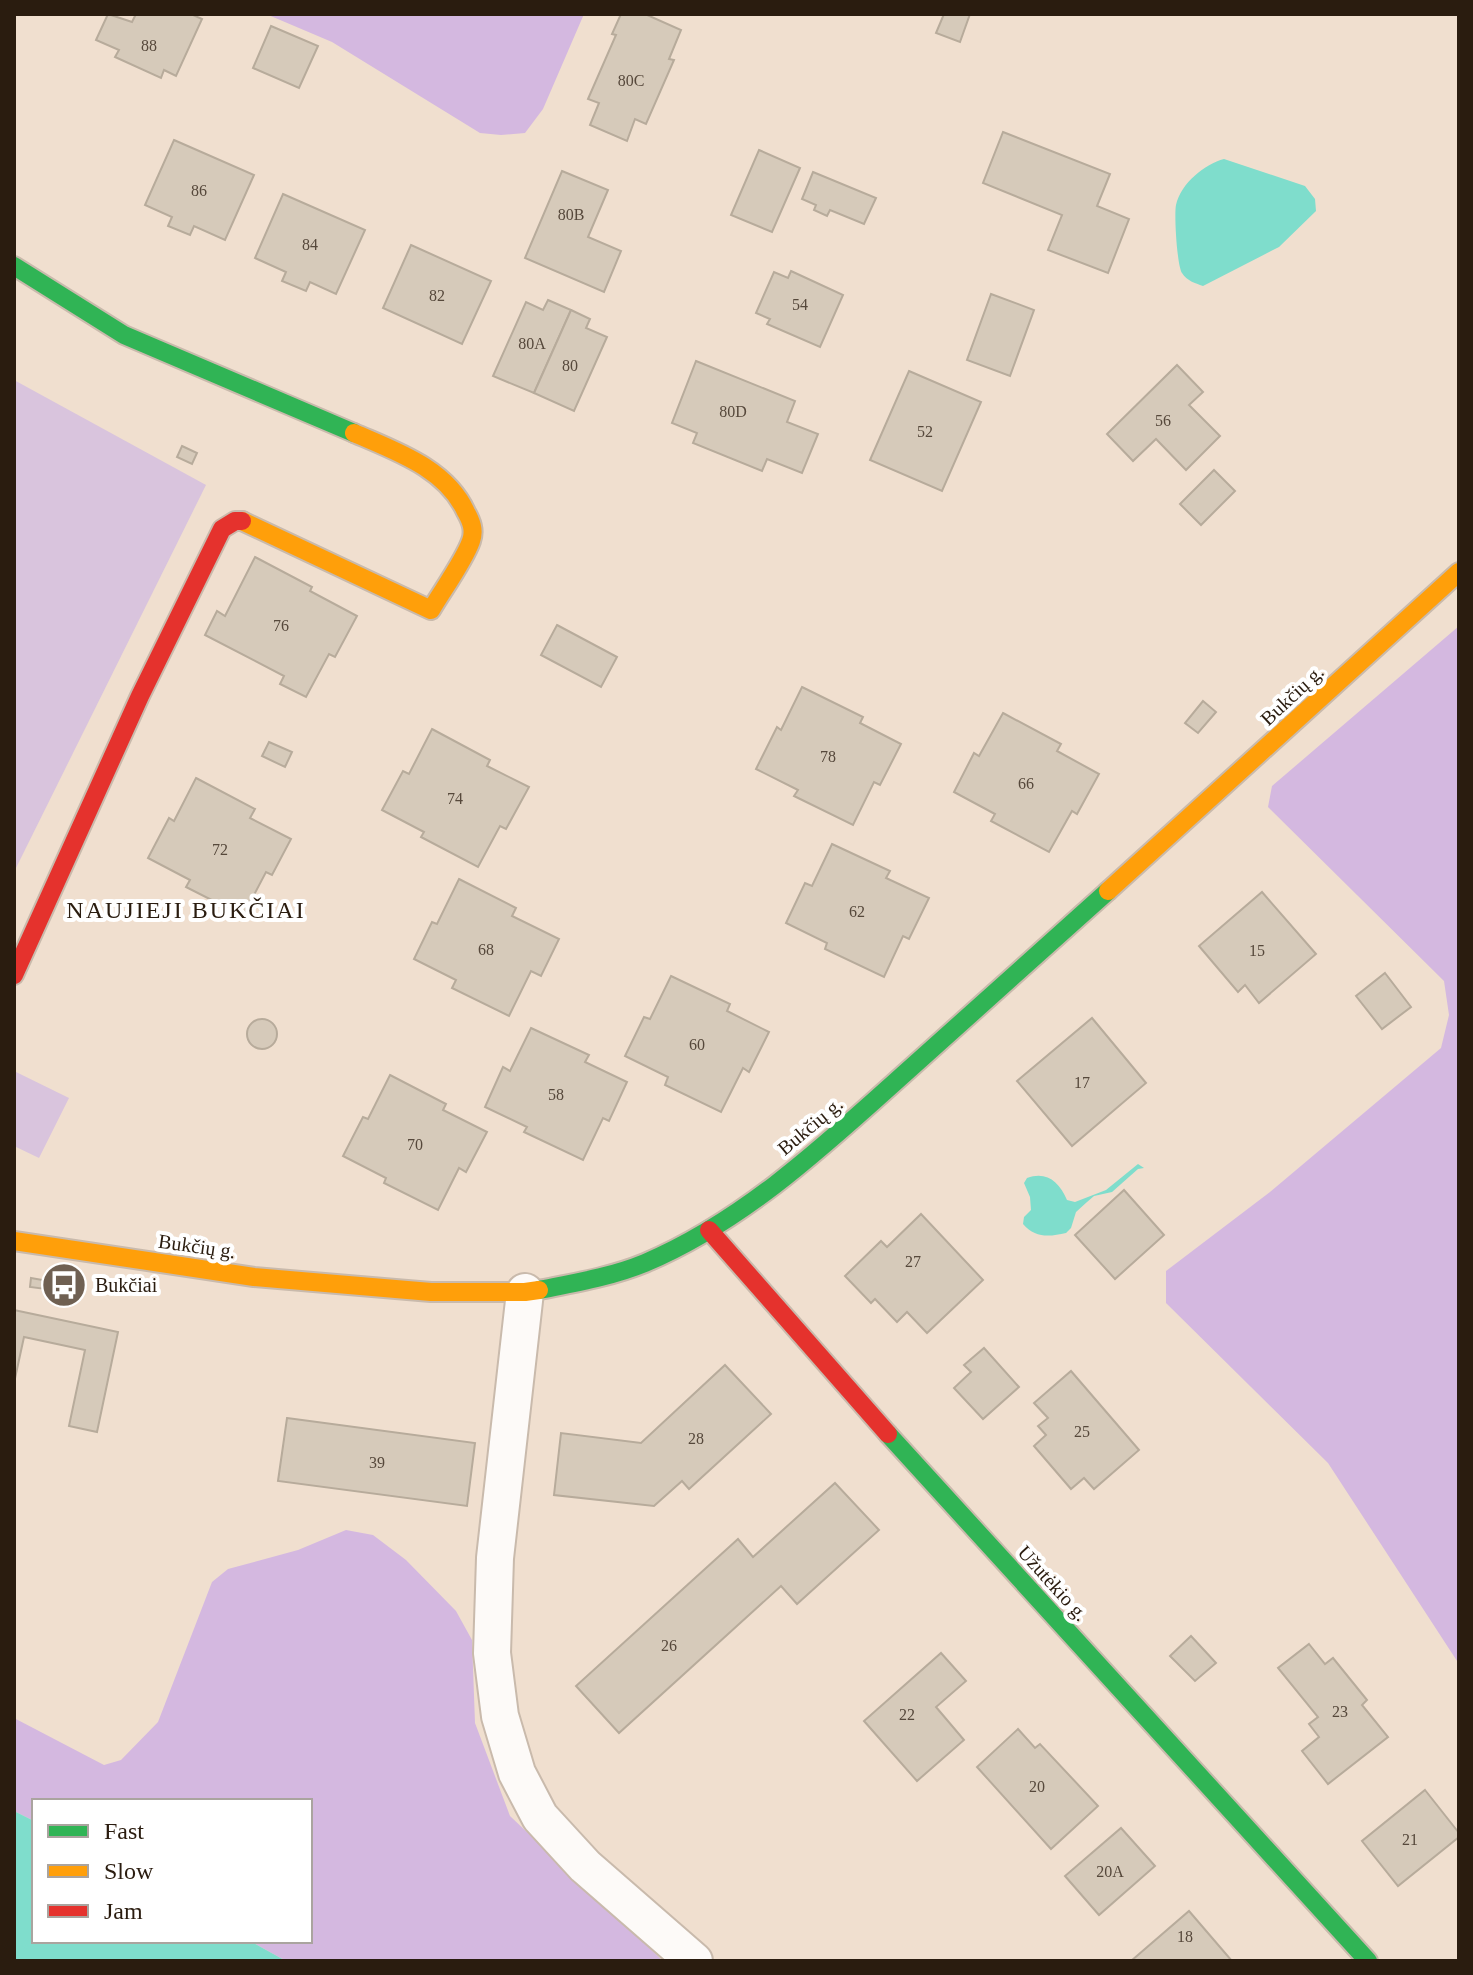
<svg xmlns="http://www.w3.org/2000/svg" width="1473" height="1975" viewBox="0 0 1473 1975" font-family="'Times New Roman',serif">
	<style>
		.green { fill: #d9c4dd }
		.forest { fill: #d4b8e0 }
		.water { fill: #7fddcc }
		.building { fill: #d6caba; stroke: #b7ab9b; stroke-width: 2 }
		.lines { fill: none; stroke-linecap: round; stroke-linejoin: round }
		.street-casing { stroke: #c9baac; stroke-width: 40 }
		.fast-casing { stroke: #c9baac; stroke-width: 22 }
		.slow-casing { stroke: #c9baac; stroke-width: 22 }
		.jam-casing { stroke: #c9baac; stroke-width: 22 }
		.street { stroke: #fdfaf8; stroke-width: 36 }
		.fast { stroke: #30b455; stroke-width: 18 }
		.slow { stroke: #ff9f0a; stroke-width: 18 }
		.jam { stroke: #e5322d; stroke-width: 18 }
		.labels { text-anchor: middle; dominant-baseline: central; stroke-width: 8; stroke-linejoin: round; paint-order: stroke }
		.number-label { font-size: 16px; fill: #56483b }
		.street-label { font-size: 20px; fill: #2a1c0f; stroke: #fff }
		.poi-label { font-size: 20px; fill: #2a1c0f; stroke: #fff; text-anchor: start }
		.quarter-label { font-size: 24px; letter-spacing: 2px; fill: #2a1c0f; stroke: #fff }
	</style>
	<rect width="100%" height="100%" fill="#f0dfcf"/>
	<g class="green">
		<polygon points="14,380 206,485 14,872"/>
		<polygon points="14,1071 69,1098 39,1158 14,1146"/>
	</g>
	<g class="forest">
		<polygon points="266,14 584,14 543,109 525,133 501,135 480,133 332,42"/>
		<polygon points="1459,626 1459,1664 1328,1463 1166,1303 1166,1271 1270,1192 1441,1048 1449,1015 1444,981 1268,807 1272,786"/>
		<polygon points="346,1530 373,1535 406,1560 456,1611 472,1640 475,1723 510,1816 663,1961 286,1961 250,1941 310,1941 310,1801 34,1801 34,1821 14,1811 14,1718 104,1765 121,1760 158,1722 212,1582 228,1569 298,1550"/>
	</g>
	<g class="water">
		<path d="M 1224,159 L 1305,186 L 1315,199 L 1316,211 L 1279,247 L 1203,286 C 1195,283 1187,281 1182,273 C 1177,266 1174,214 1176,205 C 1181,183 1205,164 1224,159 Z"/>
		<path d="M 1138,1164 L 1144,1168 L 1138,1169 L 1112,1192 L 1094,1196 L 1087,1202 L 1076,1212 L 1071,1228 L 1066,1233 C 1049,1237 1035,1238 1023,1224 L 1024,1217 L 1031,1210 L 1030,1197 L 1024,1183 L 1027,1178 C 1047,1171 1059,1182 1067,1200 L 1075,1202 L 1106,1190 Z"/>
		<polygon points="14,1811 34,1821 34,1941 250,1941 286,1961 14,1961"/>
	</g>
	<g class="building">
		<polygon points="108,14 132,22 136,14 191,14 202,19 176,76 164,70 161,78 115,57 119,50 96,40"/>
		<polygon points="621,14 645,14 681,30 669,59 674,60 646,124 635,119 627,141 590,125 599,103 588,99 616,35 612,34"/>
		<polygon points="944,14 970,14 960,42 936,33"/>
		<polygon points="271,26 318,46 299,88 253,68"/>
		<polygon points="1003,132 1110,174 1097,206 1129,219 1108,273 1048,250 1062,215 983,183"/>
		<polygon points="174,140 254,175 225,240 194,226 190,235 168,226 172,217 145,205"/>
		<polygon points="759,150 800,168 772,232 731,215"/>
		<polygon points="562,171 608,190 588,237 621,251 604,292 525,258"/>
		<polygon points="813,172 876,198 864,224 830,210 827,216 814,210 816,205 802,199"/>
		<polygon points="283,194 365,230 336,294 310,282 306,291 282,281 286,272 255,258"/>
		<polygon points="411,245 491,281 462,344 383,308"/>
		<polygon points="791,271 843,295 820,347 767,324 770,319 756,313 774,272 788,278"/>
		<polygon points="991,294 1034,310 1010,376 967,360"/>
		<polygon points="548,300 571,310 534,393 493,376 526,302 543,310"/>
		<polygon points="571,310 590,319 586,328 607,337 574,411 534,393"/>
		<polygon points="696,361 795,401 787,422 818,434 802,473 767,459 762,471 693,443 697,433 672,423"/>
		<polygon points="1177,365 1203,392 1189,405 1220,436 1186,470 1156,439 1133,461 1107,434"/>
		<polygon points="909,371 981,402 942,491 870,460"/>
		<polygon points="182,446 197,453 192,464 177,457"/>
		<polygon points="1214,470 1235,491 1201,525 1180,504"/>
		<polygon points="255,557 312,587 310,591 357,616 335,657 329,654 306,697 280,684 284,676 205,635 217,611 225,616"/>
		<polygon points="557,625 617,657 601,687 541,655"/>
		<polygon points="802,687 863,717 860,723 901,744 880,785 874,782 853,825 794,796 798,790 756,769 777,727 781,730"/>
		<polygon points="1203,701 1216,712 1198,733 1185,723"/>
		<polygon points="1003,713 1061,744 1057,751 1099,774 1077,814 1072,811 1049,852 991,821 995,814 954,792 974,753 979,756"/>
		<polygon points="432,729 490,760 487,766 529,787 506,829 500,826 478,867 421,837 424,832 382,810 403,771 409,774"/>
		<polygon points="269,742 292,752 285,767 262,756"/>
		<polygon points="196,778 255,809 250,818 291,839 272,875 266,872 243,916 186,887 190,880 148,858 169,818 174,821"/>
		<polygon points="832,844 890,871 886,878 929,898 909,939 903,936 884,977 825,949 827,943 786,923 805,883 812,886"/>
		<polygon points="459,879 516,908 512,916 559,939 541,976 531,971 509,1016 452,988 456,980 414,959 432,922 437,924"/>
		<polygon points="1262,892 1316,954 1259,1003 1245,985 1238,992 1199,946"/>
		<polygon points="1385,973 1411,1007 1382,1029 1356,996"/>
		<polygon points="671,976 730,1004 727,1011 769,1032 749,1072 743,1068 721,1112 665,1085 668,1077 625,1056 644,1017 650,1019"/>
		<polygon points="1092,1018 1146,1083 1072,1146 1017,1081"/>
		<circle cx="262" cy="1034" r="15"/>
		<polygon points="531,1028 589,1055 585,1062 627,1082 609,1121 603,1118 583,1160 524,1132 527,1127 485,1107 503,1067 510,1071"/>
		<polygon points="390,1075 446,1104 443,1110 487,1132 466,1172 459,1168 438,1210 384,1183 386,1178 343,1156 363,1117 368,1119"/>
		<polygon points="1124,1190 1164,1235 1115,1279 1075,1235"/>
		<polygon points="921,1214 983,1280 927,1333 907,1312 897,1322 875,1299 871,1303 845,1276 881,1241 887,1247"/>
		<polygon points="31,1278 54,1282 53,1290 30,1287"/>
		<polygon points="14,1310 118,1332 97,1432 69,1426 85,1350 24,1337 14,1383"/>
		<polygon points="984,1348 1019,1387 983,1419 954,1388 971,1372 964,1365"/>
		<polygon points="725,1365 771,1414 689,1489 682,1481 654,1506 554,1495 561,1433 641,1443"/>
		<polygon points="1071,1371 1139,1450 1094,1489 1084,1478 1071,1489 1034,1446 1046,1435 1038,1426 1048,1418 1034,1403"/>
		<polygon points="287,1418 475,1443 467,1506 278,1481"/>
		<polygon points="835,1483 879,1530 797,1604 781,1586 619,1733 576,1686 738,1539 753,1557"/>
		<polygon points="1191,1636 1216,1663 1195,1681 1170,1656"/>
		<polygon points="1309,1644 1325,1664 1333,1658 1367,1700 1362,1705 1388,1737 1328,1784 1302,1751 1319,1737 1309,1724 1318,1717 1278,1668"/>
		<polygon points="941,1653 966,1681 936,1707 964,1740 917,1781 864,1721"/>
		<polygon points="1018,1729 1035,1748 1040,1744 1098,1806 1051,1849 977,1767"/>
		<polygon points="1425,1790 1459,1833 1459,1837 1398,1886 1362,1841"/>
		<polygon points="1121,1828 1155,1866 1099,1915 1065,1876"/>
		<polygon points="1189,1911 1232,1961 1131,1961"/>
	</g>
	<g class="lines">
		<g class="street-casing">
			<polyline id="street" points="525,1292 495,1558 492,1653 500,1716 517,1773 540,1817 585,1866 694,1961"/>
		</g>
		<g class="fast-casing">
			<g id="fast">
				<polyline points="14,266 124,335 354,433"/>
				<path d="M 539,1290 C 574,1283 611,1277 645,1263 C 744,1221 825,1145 904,1074 C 972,1013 1040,952 1108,891"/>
				<polyline points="888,1434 1368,1961"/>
			</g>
		</g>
		<g class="slow-casing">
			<g id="slow">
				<path d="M 242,521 L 431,610 C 442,591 464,561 471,541 C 475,530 471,521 466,512 C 446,468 395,451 354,433"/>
				<polyline points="1108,891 1459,572"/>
				<polyline points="14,1241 254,1277 431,1292 525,1292 539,1290"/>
			</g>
		</g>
		<g class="jam-casing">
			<g id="jam">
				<polyline points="14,975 140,696 222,529 235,521 242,521"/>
				<polyline points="709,1230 888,1434"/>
			</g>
		</g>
		<use href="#street" class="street"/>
		<use href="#fast" class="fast"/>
		<use href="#slow" class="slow"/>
		<use href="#jam" class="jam"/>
	</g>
	<defs>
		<g id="bus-disc" transform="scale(2.3)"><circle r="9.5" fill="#6f6052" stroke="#fff"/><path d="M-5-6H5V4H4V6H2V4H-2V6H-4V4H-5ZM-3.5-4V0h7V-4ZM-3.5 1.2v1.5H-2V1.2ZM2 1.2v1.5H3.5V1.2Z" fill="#fff"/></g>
	</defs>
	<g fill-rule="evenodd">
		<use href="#bus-disc" x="64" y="1285"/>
	</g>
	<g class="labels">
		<g class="number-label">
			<text x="149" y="45">88</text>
			<text x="631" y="80">80C</text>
			<text x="199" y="190">86</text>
			<text x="571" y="214">80B</text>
			<text x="310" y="244">84</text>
			<text x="437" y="295">82</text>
			<text x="800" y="304">54</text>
			<text x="532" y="343">80A</text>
			<text x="570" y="365">80</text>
			<text x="733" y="411">80D</text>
			<text x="1163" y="420">56</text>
			<text x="925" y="431">52</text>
			<text x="281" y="625">76</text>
			<text x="828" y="756">78</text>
			<text x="1026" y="783">66</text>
			<text x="455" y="798">74</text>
			<text x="220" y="849">72</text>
			<text x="857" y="911">62</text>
			<text x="486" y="949">68</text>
			<text x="1257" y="950">15</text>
			<text x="697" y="1044">60</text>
			<text x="1082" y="1082">17</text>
			<text x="556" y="1094">58</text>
			<text x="415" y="1144">70</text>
			<text x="913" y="1261">27</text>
			<text x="1082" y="1431">25</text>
			<text x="696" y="1438">28</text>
			<text x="377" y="1462">39</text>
			<text x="669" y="1645">26</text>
			<text x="1340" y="1711">23</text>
			<text x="907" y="1714">22</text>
			<text x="1037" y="1786">20</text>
			<text x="1410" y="1839">21</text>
			<text x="1110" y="1871">20A</text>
			<text x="1185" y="1936">18</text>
		</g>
		<g class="street-label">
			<text transform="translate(1292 695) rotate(-43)">Bukčių g.</text>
			<text transform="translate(810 1126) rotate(-40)">Bukčių g.</text>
			<text transform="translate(197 1246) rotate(8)">Bukčių g.</text>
			<text transform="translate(1053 1583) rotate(48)">Užutėkio g.</text>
		</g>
		<g class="poi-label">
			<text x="95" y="1285">Bukčiai</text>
		</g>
		<g class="quarter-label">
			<text x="186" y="910">NAUJIEJI BUKČIAI</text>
		</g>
	</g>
	<rect width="1473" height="1975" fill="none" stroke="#2a1c0f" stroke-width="32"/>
	<rect x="32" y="1799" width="280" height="144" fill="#ffffff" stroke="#aaa49f" stroke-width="2"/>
	<rect x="48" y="1825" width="40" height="12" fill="#30b455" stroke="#aaa49f" stroke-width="2"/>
	<text x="104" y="1839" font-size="24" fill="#2a1c0f">Fast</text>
	<rect x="48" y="1865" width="40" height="12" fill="#ff9f0a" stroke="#aaa49f" stroke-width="2"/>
	<text x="104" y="1879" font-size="24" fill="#2a1c0f">Slow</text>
	<rect x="48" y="1905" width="40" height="12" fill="#e5322d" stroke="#aaa49f" stroke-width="2"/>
	<text x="104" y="1919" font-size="24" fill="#2a1c0f">Jam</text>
</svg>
